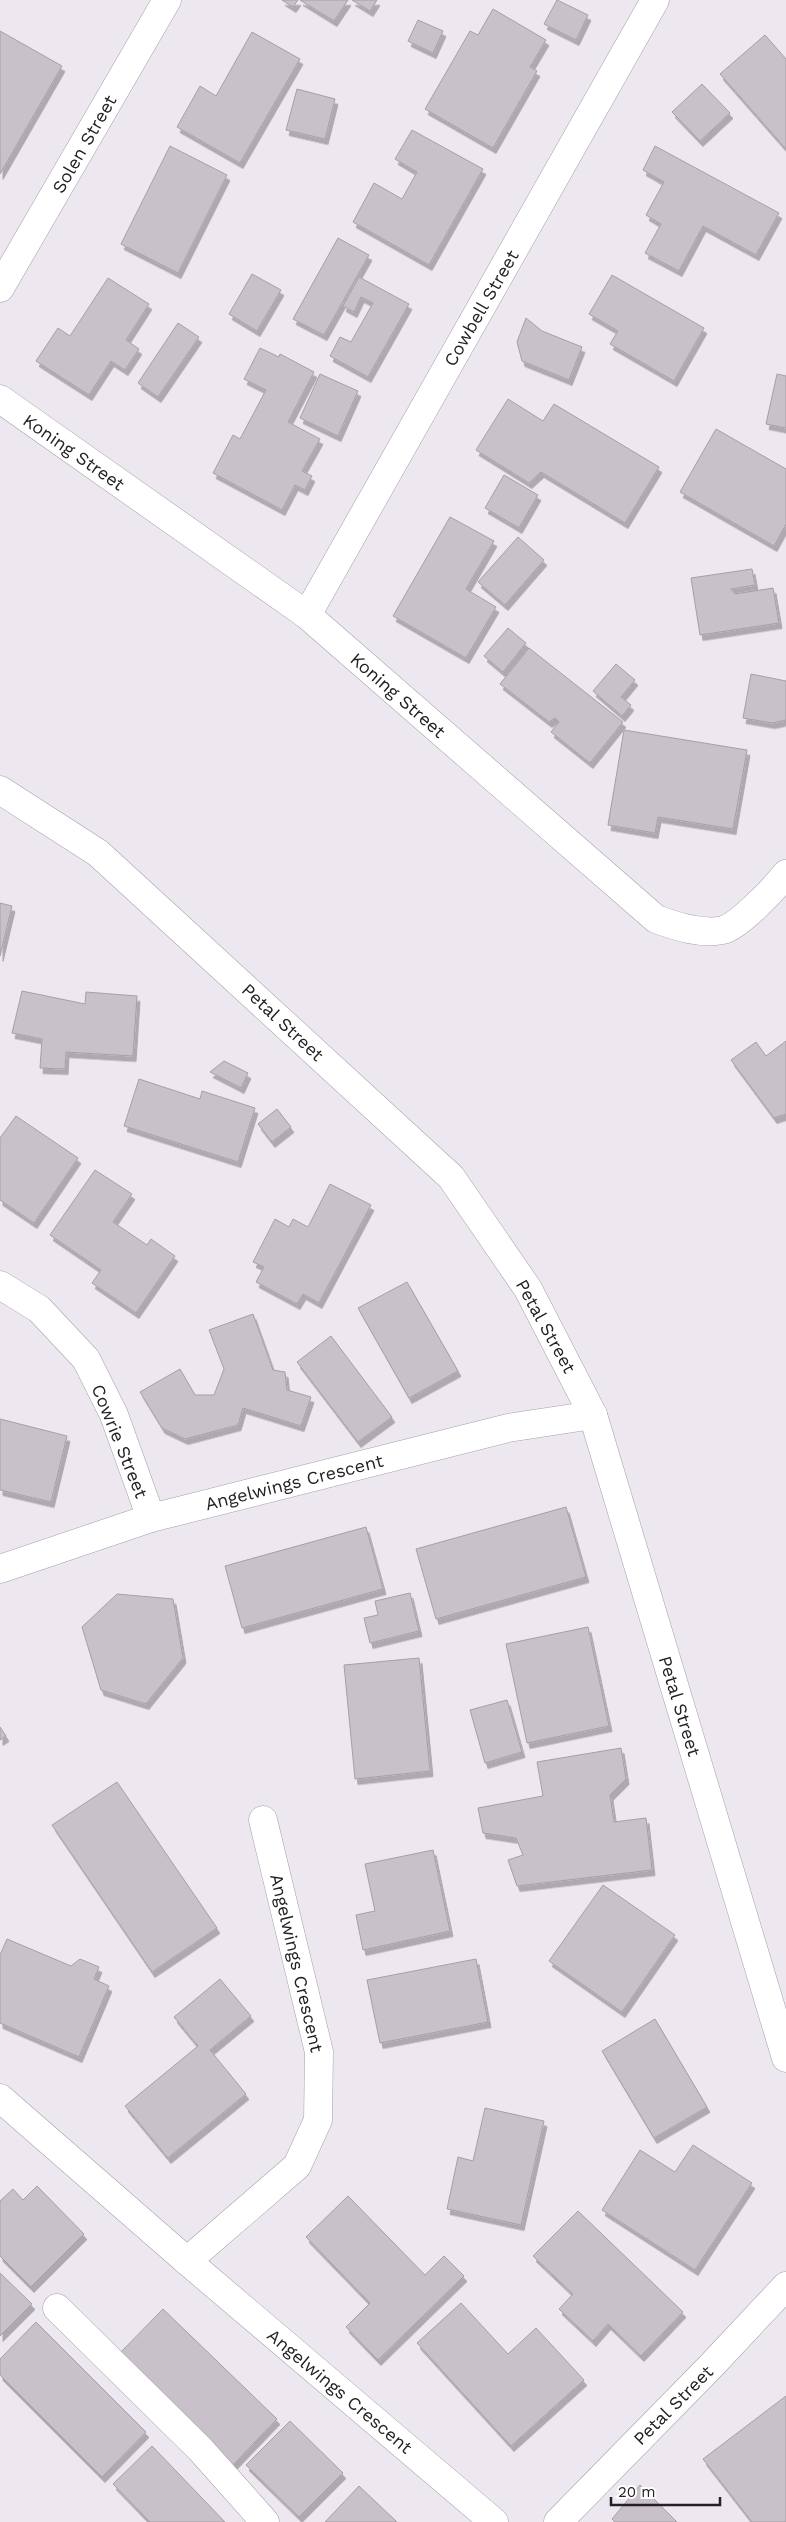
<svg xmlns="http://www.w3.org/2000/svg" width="786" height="2522" viewBox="0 0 786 2522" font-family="'Work Sans',sans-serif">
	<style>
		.building { fill: #c8c1c9; stroke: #a59fa7; filter: url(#shadow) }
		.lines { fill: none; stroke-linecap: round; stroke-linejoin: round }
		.minor-casing { stroke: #a6a0a8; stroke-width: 29 }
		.minor { stroke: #fff; stroke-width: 28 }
		.labels { text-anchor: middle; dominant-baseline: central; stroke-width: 4.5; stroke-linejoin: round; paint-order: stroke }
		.street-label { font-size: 18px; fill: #242124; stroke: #fff }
	</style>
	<defs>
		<filter id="shadow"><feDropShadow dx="3" dy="5.5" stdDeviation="0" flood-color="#0004"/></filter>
	</defs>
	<rect width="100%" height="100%" fill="#ede7ef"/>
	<g class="building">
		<polygon points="282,0 298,0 293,7"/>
		<polygon points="300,0 348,0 334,21"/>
		<polygon points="352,0 377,0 370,11"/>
		<polygon points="557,0 588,15 576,40 544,24"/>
		<polygon points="493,9 546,40 530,67 537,71 493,148 425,109 470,31 478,35"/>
		<polygon points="418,20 443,31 433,53 408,41"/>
		<polygon points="0,31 62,66 0,174"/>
		<polygon points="252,32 300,59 240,163 177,127 200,86 216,96"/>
		<polygon points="765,35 786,59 786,149 720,74"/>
		<polygon points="702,84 730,113 700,141 672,112"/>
		<polygon points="297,89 335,99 325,139 286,130"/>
		<polygon points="412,130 483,169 429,265 353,222 374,183 402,199 417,172 395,159"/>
		<polygon points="170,146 227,175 178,273 121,244"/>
		<polygon points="655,146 779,213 756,255 703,226 679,271 645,253 661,224 646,215 664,182 643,170"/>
		<polygon points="338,238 369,255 324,335 293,319"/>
		<polygon points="252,274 281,290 257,331 229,314"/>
		<polygon points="612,275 704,328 674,381 610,344 618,331 589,314"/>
		<polygon points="359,277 409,304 368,377 330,356 340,337 351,342 373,303 361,297 354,312 343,306"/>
		<polygon points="108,278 149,304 126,340 139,349 125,370 111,361 89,395 36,361 58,328 70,336"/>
		<polygon points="526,318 542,331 582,347 569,380 522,361 517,342"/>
		<polygon points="178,323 199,337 158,397 138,383"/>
		<polygon points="260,348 279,357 280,354 314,372 288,422 320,439 302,471 312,476 305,490 295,485 282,510 213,473 233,435 240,439 266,390 244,379"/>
		<polygon points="320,374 358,391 338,436 300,418"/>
		<polygon points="777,374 786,376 786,428 766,424"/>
		<polygon points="508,399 543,421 554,404 659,467 625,523 541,472 529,483 476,450"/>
		<polygon points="716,429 786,469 786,524 774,546 680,492"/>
		<polygon points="504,475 538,495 519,528 485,508"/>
		<polygon points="450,517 494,541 466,589 496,607 466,658 393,616"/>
		<polygon points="518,537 544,560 505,605 478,582"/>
		<polygon points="752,569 755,585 731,589 735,594 773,588 779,623 700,635 691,578"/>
		<polygon points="508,628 526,643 503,672 484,656"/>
		<polygon points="529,648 623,722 590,763 551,732 559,722 555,718 549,722 500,684"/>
		<polygon points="616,664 635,680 621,697 631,705 622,716 593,691"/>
		<polygon points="751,674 786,681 786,720 772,723 743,718"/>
		<polygon points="624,730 747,750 733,829 658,817 655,833 608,825"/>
		<polygon points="0,903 12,906 0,956"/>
		<polygon points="22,991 85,1004 86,992 137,996 133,1056 66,1052 65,1069 40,1068 42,1039 12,1033"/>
		<polygon points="786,1041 786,1114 774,1118 731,1060 756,1042 766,1056"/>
		<polygon points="224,1061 248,1073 241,1088 210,1072"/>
		<polygon points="139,1079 200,1099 202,1091 255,1108 238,1162 124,1126"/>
		<polygon points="277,1109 291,1127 272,1142 258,1124"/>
		<polygon points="16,1116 78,1158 34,1223 0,1200 0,1138"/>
		<polygon points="95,1170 132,1194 113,1222 147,1245 151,1239 175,1256 136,1313 92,1283 101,1270 50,1235"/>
		<polygon points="330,1184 371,1205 319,1303 303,1294 297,1304 256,1282 264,1267 253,1262 275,1219 289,1227 293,1219 308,1227"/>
		<polygon points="407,1282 458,1371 409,1398 358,1308"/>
		<polygon points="253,1314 273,1370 285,1372 287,1390 311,1397 301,1426 243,1408 238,1425 185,1439 162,1428 140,1392 180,1369 195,1395 214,1395 224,1369 209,1330"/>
		<polygon points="331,1336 392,1417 358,1442 297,1362"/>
		<polygon points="0,1419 67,1436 51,1502 0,1490"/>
		<polygon points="566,1507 586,1577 436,1619 416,1549"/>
		<polygon points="366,1527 383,1589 242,1628 225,1566"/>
		<polygon points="410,1593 419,1631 370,1643 364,1618 378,1615 375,1601"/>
		<polygon points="117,1594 173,1599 183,1658 146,1704 101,1690 82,1627"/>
		<polygon points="588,1627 609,1726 527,1743 506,1644"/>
		<polygon points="419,1658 430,1771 355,1779 344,1665"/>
		<polygon points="507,1700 522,1752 485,1763 470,1710"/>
		<polygon points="0,1727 6,1736 0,1740"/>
		<polygon points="621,1748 626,1779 610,1795 614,1822 646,1818 652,1870 517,1886 508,1860 523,1855 516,1838 483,1833 478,1808 543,1796 537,1762"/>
		<polygon points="117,1782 217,1928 152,1972 52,1825"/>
		<polygon points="433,1850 450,1931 363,1950 356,1915 375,1911 365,1864"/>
		<polygon points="603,1885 675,1935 622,2012 549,1961"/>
		<polygon points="7,1939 71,1966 80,1959 99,1967 94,1979 109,1986 79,2057 0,2023 0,1955"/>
		<polygon points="476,1959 488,2022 380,2043 367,1980"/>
		<polygon points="220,1979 251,2016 210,2050 246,2094 168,2158 125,2106 198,2046 174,2017"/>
		<polygon points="655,2019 707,2107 654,2138 602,2051"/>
		<polygon points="485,2108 544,2121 521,2225 447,2209 458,2157 473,2161"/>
		<polygon points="693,2145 752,2183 695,2270 602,2210 640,2150 675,2172"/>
		<polygon points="37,2186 84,2234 31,2287 0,2256 0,2201 13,2189 23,2200"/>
		<polygon points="348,2196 425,2275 444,2256 464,2276 378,2360 346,2327 370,2303 306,2237"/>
		<polygon points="578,2211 683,2312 641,2356 608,2324 593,2341 559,2309 573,2294 533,2256"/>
		<polygon points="0,2273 32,2304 0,2336"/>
		<polygon points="461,2303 508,2354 536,2328 584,2380 511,2446 417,2343"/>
		<polygon points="163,2309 277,2419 231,2467 116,2357"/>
		<polygon points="36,2322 146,2432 102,2477 0,2375 0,2359"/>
		<polygon points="786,2396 786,2522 752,2522 703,2459"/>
		<polygon points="290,2421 343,2473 299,2517 246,2465"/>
		<polygon points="152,2446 225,2522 150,2522 113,2484"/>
		<polygon points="640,2485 677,2522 615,2522 612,2519"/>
		<polygon points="359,2486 397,2522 325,2522"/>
	</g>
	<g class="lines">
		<g class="minor-casing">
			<g id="minor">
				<polyline points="0,288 167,0"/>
				<path d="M 0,399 L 307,615 L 656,919 C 675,926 702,935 723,930 C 739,926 775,888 786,874"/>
				<polyline points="307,615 655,0"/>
				<polyline points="0,790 98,853 451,1177 528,1289 593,1415 786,2058"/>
				<polyline points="0,1285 39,1309 86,1359 114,1415 151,1518"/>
				<polyline points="0,1569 151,1518 508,1428 593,1415"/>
				<polyline points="0,2098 187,2261 494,2522"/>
				<polyline points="187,2261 297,2166 318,2120 319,2052 263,1820"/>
				<polyline points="57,2308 201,2450 265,2522"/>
				<polyline points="558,2522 711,2366 786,2286"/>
			</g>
		</g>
		<use href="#minor" class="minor"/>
	</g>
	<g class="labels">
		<g class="street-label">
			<text transform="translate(84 144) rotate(-60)">Solen Street</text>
			<text transform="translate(481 308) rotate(-60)">Cowbell Street</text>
			<text transform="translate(74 452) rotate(35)">Koning Street</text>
			<text transform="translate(398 695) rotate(41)">Koning Street</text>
			<text transform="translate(283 1022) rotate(43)">Petal Street</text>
			<text transform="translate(546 1326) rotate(61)">Petal Street</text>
			<text transform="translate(120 1441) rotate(68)">Cowrie Street</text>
			<text transform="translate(294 1482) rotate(-14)">Angelwings Crescent</text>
			<text transform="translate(680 1706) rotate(73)">Petal Street</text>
			<text transform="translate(297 1963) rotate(77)">Angelwings Crescent</text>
			<text transform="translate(340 2391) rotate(40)">Angelwings Crescent</text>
			<text transform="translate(673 2405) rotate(-45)">Petal Street</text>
		</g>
	</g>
	<path d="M611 2497v8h109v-8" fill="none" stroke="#242124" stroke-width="2.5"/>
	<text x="618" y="2497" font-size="15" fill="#242124" stroke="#ffffff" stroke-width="4" paint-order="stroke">20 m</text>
</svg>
